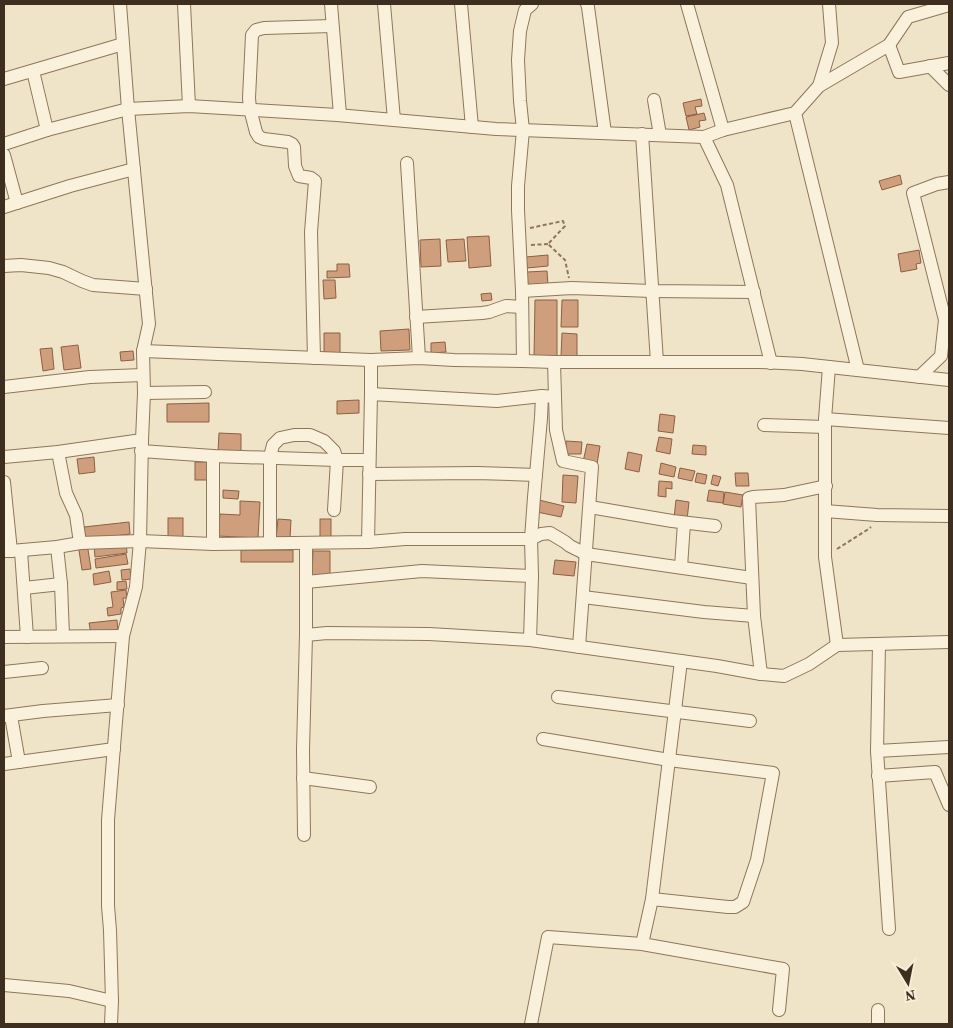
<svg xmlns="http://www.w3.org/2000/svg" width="953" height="1028" viewBox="0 0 953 1028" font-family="'Source Serif 4',serif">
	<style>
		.building { fill: #cf9f7d; stroke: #8d5f41 }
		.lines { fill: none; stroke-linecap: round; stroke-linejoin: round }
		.minor-casing { stroke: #8d765c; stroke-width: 14 }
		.path { stroke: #8d765c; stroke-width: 2; stroke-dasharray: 4 2.5; stroke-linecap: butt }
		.minor { stroke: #faf1dc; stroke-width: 12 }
	</style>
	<rect width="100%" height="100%" fill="#f0e4c8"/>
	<g class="building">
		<polygon points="701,99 702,106 695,107 697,114 686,116 683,103"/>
		<polygon points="704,113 706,120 699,121 700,127 689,130 686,117"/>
		<polygon points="900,175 902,184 882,190 879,181"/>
		<polygon points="489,236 491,266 469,268 467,237"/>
		<polygon points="440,239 441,266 421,267 420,240"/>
		<polygon points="464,239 466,261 448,262 446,240"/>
		<polygon points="919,250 921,263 916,264 917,269 901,272 898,254"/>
		<polygon points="548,255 548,266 527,268 526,257"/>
		<polygon points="337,264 349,264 350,277 327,278 327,271 337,271"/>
		<polygon points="547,271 548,285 528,287 527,272"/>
		<polygon points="323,280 335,280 336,298 324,299"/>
		<polygon points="491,293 492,300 482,301 481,294"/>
		<polygon points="535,300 557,300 557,359 534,359"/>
		<polygon points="562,300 578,300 578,327 561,327"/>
		<polygon points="409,329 410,350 381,351 380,331"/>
		<polygon points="324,333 340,333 340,355 324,356"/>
		<polygon points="562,333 577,334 577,356 561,356"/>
		<polygon points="445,342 446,352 431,353 431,343"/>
		<polygon points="78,345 81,368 64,370 61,347"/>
		<polygon points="52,348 54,369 43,371 40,349"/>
		<polygon points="133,351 134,360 121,361 120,352"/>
		<polygon points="359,400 359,413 337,414 337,401"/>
		<polygon points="209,403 209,422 167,422 167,404"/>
		<polygon points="660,414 675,416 673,433 658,431"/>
		<polygon points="219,433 241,434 241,453 218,452"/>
		<polygon points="659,437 672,439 670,454 656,451"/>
		<polygon points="566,441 582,442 581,454 566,454"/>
		<polygon points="587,444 600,446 597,464 583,462"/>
		<polygon points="693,445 706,446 706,455 692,454"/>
		<polygon points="628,452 642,455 639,472 625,469"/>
		<polygon points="94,457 95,472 79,474 77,459"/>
		<rect x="195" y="462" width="13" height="18"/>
		<polygon points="661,463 676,467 674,477 659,474"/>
		<polygon points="680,468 695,471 692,481 678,478"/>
		<polygon points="697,473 707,475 705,484 695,482"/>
		<polygon points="735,473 748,473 749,486 736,486"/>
		<polygon points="563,475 578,476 576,503 562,502"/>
		<polygon points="713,475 721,477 718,486 711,484"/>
		<polygon points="659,481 672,482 672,489 666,488 666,497 658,496"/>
		<polygon points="223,490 239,491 238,499 223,498"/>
		<polygon points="709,490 724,492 723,503 707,501"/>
		<polygon points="725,492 743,495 741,507 723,504"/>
		<polygon points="539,500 564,506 561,517 537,512"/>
		<polygon points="676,500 689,502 687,520 674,518"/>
		<polygon points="240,501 260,502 258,538 218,536 220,514 240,515"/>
		<rect x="168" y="518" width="15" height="21"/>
		<polygon points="278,519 291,520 290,539 276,538"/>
		<rect x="320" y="519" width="11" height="21"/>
		<polygon points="129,522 130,534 85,540 84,527"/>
		<polygon points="126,542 127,553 95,557 94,546"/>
		<polygon points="87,543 91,569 82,570 78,544"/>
		<rect x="241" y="550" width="52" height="12"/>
		<polygon points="313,551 330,551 330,578 312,578"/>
		<polygon points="126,554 128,564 96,568 95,559"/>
		<polygon points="555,560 576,562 574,576 553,574"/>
		<polygon points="130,569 131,579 122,580 121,570"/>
		<polygon points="109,571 111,582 94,585 93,574"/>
		<polygon points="126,581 127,589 117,590 117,582"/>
		<polygon points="126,590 127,598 123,598 124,607 121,608 121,614 108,616 107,608 113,607 111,592"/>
		<polygon points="117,620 118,631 91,634 89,623"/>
	</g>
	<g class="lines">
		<g class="minor-casing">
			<g id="minor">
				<polyline points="184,4 189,106"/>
				<polyline points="331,4 340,115"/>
				<polyline points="384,4 394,120"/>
				<polyline points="461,4 472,127"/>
				<polyline points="587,4 588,7 605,133"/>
				<polyline points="687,4 723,130"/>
				<polyline points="889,45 908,17 949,5"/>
				<polyline points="930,66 949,85"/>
				<polyline points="33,71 47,130"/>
				<polyline points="4,79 123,44"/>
				<polyline points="819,86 832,43 829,4"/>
				<polyline points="654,100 660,135"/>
				<polyline points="795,113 858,370"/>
				<polyline points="642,134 657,362"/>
				<polyline points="704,137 727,185 771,363"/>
				<polyline points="4,144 47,130 128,109 189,106 337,115 496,129 704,137 723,130 795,113 819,86 889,45 899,72 949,63"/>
				<polyline points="4,155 17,203"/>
				<polyline points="407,163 419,358"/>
				<polyline points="4,207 70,186 134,169"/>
				<polyline points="4,266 21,265 49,268 63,272 82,281 93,285 146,289"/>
				<polyline points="522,291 572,288 652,291 754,292"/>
				<polyline points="416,317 482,313 489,312 506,306 522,307"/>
				<polyline points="945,320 913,193 937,184 949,182"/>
				<polyline points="143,351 371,360 419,358 454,360 523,361 554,362 760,362 802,364 949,380"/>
				<polyline points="314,358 311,232 315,181 311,178 299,176 295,166 294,147 292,144 288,142 264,139 259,137 256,132 250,109 249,98 252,35 256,30 264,28 332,26"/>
				<polyline points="523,361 522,291 518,210 518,186 523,130 520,101 518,60 520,31 525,10 532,4"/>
				<polyline points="554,362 556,430 563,461 592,467 579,647"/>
				<polyline points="829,367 825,419 825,557 837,645 949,642"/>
				<polyline points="919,377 941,356 945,320 949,319"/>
				<polyline points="4,387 90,377 143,375"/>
				<polyline points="144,393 205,392"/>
				<polyline points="371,394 371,360"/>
				<polyline points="542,396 541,418 534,497 531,539 532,576 530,640 717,666 761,674 784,676 809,664 837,645"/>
				<polyline points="825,419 949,428"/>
				<polyline points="764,425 825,427"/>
				<polyline points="141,451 213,456 337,460 369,460"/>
				<polyline points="58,452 66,493 76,515 80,543"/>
				<polyline points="213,456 213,544"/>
				<polyline points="4,457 58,452 142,440"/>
				<polyline points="369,474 477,473 536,475"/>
				<polyline points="4,482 11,551 4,551"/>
				<polyline points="590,507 672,521 715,526"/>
				<polyline points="825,511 877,515 949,516"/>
				<polyline points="368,542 371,394 497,401 542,396 555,397"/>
				<polyline points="270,543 270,457 273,445 280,438 294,435 310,435 324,441 334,451 337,460 334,510"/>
				<polyline points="57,547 61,584 63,636"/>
				<polyline points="11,551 57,547 80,543 140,541 213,544 368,542 405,539 531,539 541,534 550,533 565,542 570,546 586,554 752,578"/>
				<polyline points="21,551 27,637"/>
				<polyline points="681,567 684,523"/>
				<polyline points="306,582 422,571 532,576"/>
				<polyline points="24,588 61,584"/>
				<polyline points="583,597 704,612 754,616"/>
				<polyline points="306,635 327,633 429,634 530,640"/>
				<polyline points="4,637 123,636"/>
				<polyline points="879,644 877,751 949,747"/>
				<polyline points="4,672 42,668"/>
				<polyline points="761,674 754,616 749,498 753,497 784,495 826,486"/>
				<polyline points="558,697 750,721"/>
				<polyline points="4,716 43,711 118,705"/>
				<polyline points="11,716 19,762"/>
				<polyline points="543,739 669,760 773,773 757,860 743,902 735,907 728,907 652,899 642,944 783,969 779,1010"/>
				<polyline points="877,751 889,929"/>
				<polyline points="4,764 114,749"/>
				<polyline points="878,776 935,772 949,805"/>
				<polyline points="303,778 370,787"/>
				<polyline points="304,835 303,750 306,635 306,543"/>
				<polyline points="652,899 681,661"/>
				<polyline points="4,985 69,991 112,1001"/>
				<polyline points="111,1024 112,1001 110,930 108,906 108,820 123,636 136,587 140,541 142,440 144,393 143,351 149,324 128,109 120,4"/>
				<polyline points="531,1024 548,937 642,944"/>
				<polyline points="878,1024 878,1010"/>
			</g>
		</g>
		<g class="path">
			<polyline points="530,228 563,221 565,226 548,244 565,260 569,278"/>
			<polyline points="531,245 548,244"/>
			<polyline points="837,549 867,530 871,527"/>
		</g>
		<use href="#minor" class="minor"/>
	</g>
	<rect width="953" height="1028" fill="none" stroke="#3d2e20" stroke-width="10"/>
	<g transform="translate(908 983) rotate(170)" stroke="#f7eed8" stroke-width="4" paint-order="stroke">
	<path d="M0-4L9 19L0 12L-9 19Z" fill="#3d2e20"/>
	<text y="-8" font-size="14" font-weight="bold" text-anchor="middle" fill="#3d2e20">N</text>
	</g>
</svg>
